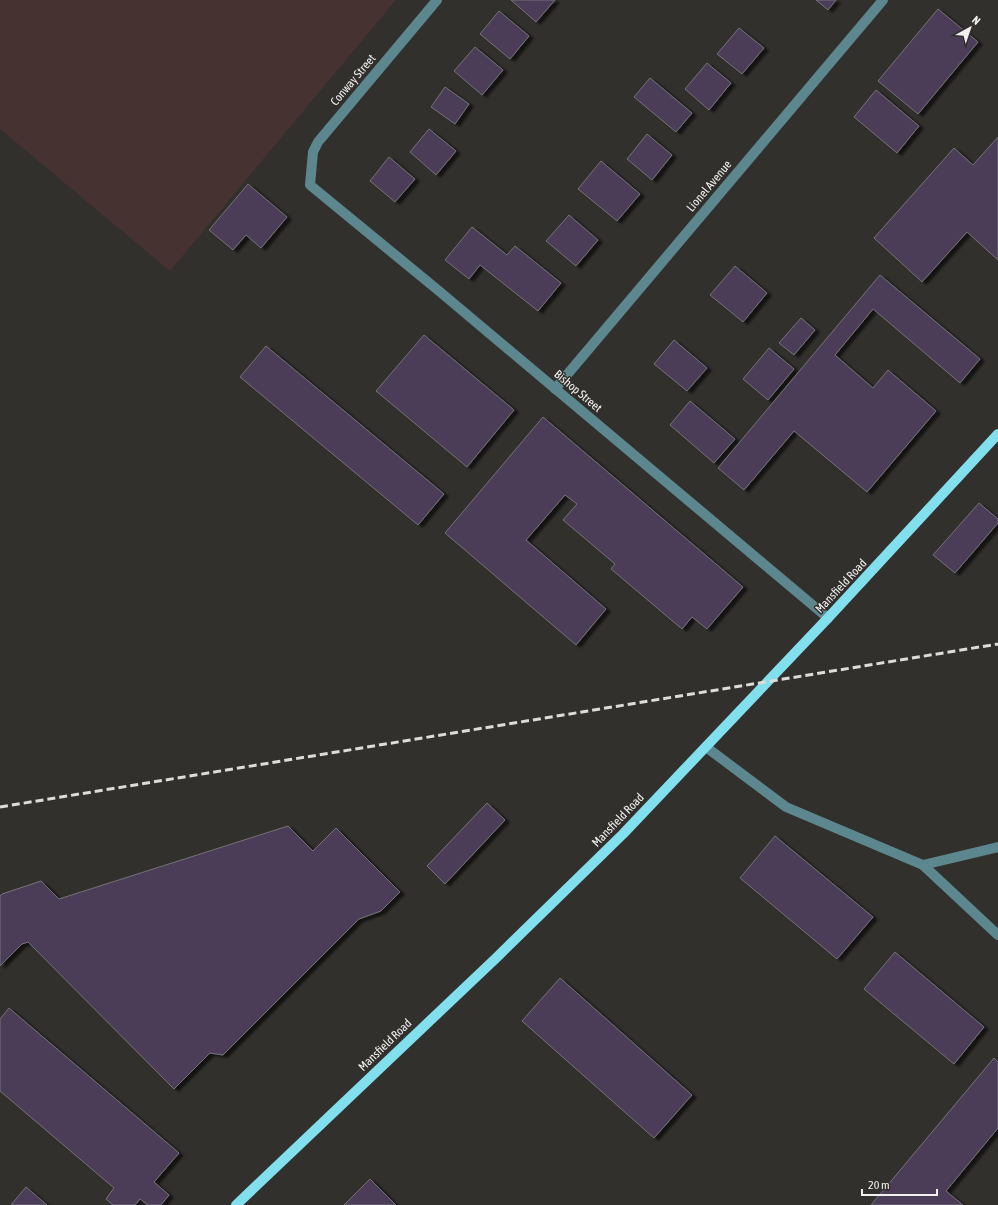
<svg xmlns="http://www.w3.org/2000/svg" width="998" height="1205" viewBox="0 0 998 1205" font-family="'Asap Condensed',sans-serif">
	<style>
		.education { fill: #463230 }
		.building { fill: #4c3e58; stroke: #747376; filter: url(#shadow) }
		.lines { fill: none; stroke-linecap: round; stroke-linejoin: round }
		.minor { stroke: #5d878e; stroke-width: 10 }
		.major { stroke: #82dfed; stroke-width: 10 }
		.rail { stroke: #dddcdb; stroke-width: 3; stroke-dasharray: 8 4; stroke-linecap: butt }
		.labels { text-anchor: middle; dominant-baseline: central; stroke-width: 3; stroke-linejoin: round; paint-order: stroke }
		.street-label { font-size: 12px; fill: #f1f0ef; stroke: #31302d }
	</style>
	<defs>
		<filter id="shadow"><feDropShadow dx="4.5" dy="2.5" stdDeviation="1" flood-color="#0009"/></filter>
	</defs>
	<rect width="100%" height="100%" fill="#31302d"/>
	<polygon class="education" points="0,0 396,0 170,271 0,129"/>
	<g class="building">
		<polygon points="511,0 555,0 536,22"/>
		<polygon points="816,0 836,0 828,10"/>
		<polygon points="938,9 978,42 918,114 878,81"/>
		<polygon points="499,11 529,36 510,59 480,34"/>
		<polygon points="739,28 764,48 742,74 717,54"/>
		<polygon points="475,47 503,70 482,95 454,71"/>
		<polygon points="707,63 731,83 709,110 685,89"/>
		<polygon points="650,78 692,113 676,132 634,97"/>
		<polygon points="445,87 469,104 455,124 431,107"/>
		<polygon points="876,90 919,126 897,153 854,117"/>
		<polygon points="429,129 456,151 436,175 410,152"/>
		<polygon points="647,134 672,155 652,180 627,159"/>
		<polygon points="998,137 998,260 967,232 922,282 874,238 954,148 973,165"/>
		<polygon points="389,157 415,179 395,202 370,181"/>
		<polygon points="601,161 640,194 617,221 578,189"/>
		<polygon points="248,184 287,217 261,248 246,235 233,250 209,230"/>
		<polygon points="569,215 598,240 576,266 546,241"/>
		<polygon points="472,227 507,255 515,246 561,283 538,311 480,265 469,279 445,260"/>
		<polygon points="735,266 767,293 743,322 710,295"/>
		<polygon points="880,275 980,359 960,383 873,309 835,355 873,388 888,370 936,411 867,492 794,431 744,490 718,468"/>
		<polygon points="801,318 815,330 794,355 779,343"/>
		<polygon points="424,335 514,410 467,467 376,391"/>
		<polygon points="674,340 707,368 687,391 654,364"/>
		<polygon points="266,346 444,494 418,525 240,377"/>
		<polygon points="769,348 794,369 768,400 743,379"/>
		<polygon points="690,401 735,439 714,463 670,425"/>
		<polygon points="543,417 743,587 707,629 692,617 682,629 611,569 615,564 563,520 577,504 565,495 526,540 606,609 576,645 445,533"/>
		<polygon points="979,503 998,519 998,523 955,573 933,555"/>
		<polygon points="487,803 505,820 445,884 427,866"/>
		<polygon points="288,826 313,851 336,828 400,892 381,911 359,919 223,1055 210,1053 174,1089 28,942 22,944 0,966 0,896 2,894 41,881 59,899"/>
		<polygon points="775,836 873,917 837,959 740,878"/>
		<polygon points="895,952 984,1027 954,1064 864,989"/>
		<polygon points="560,978 692,1095 654,1138 522,1021"/>
		<polygon points="9,1008 179,1153 154,1182 169,1195 161,1205 148,1205 140,1199 135,1205 113,1205 106,1199 114,1188 0,1091 0,1019"/>
		<polygon points="994,1058 998,1062 998,1128 946,1191 963,1205 871,1205"/>
		<polygon points="370,1179 396,1205 344,1205"/>
		<polygon points="26,1187 47,1205 11,1205"/>
	</g>
	<g class="lines">
		<g class="minor">
			<polyline points="437,0 318,142 313,152 310,185 439,291 828,618"/>
			<polyline points="555,389 883,0"/>
			<polyline points="706,747 786,807 923,865 998,935"/>
			<polyline points="923,865 998,847"/>
		</g>
		<polyline class="major" points="236,1205 496,958 623,834 828,618 998,434"/>
		<polyline class="rail" points="0,807 998,644"/>
	</g>
	<g class="labels">
		<g class="street-label">
			<text transform="translate(353 80) rotate(-50)">Conway Street</text>
			<text transform="translate(709 186) rotate(-50)">Lionel Avenue</text>
			<text transform="translate(578 391) rotate(40)">Bishop Street</text>
			<text transform="translate(841 586) rotate(-47)">Mansfield Road</text>
			<text transform="translate(618 820) rotate(-46)">Mansfield Road</text>
			<text transform="translate(385 1045) rotate(-44)">Mansfield Road</text>
		</g>
	</g>
	<g transform="translate(970 28) rotate(40)" stroke="#31302d" stroke-width="3" paint-order="stroke">
	<path d="M0-3L7 15L0 10L-7 15Z" fill="#f1f0ef"/>
	<text y="-6" font-size="11" font-weight="bold" text-anchor="middle" fill="#f1f0ef">N</text>
	</g>
	<path d="M862 1189v6h75v-6" fill="none" stroke="#f1f0ef" stroke-width="2"/>
	<text x="868" y="1189" font-size="12" fill="#f1f0ef" stroke="#31302d" stroke-width="3" paint-order="stroke">20 m</text>
</svg>
